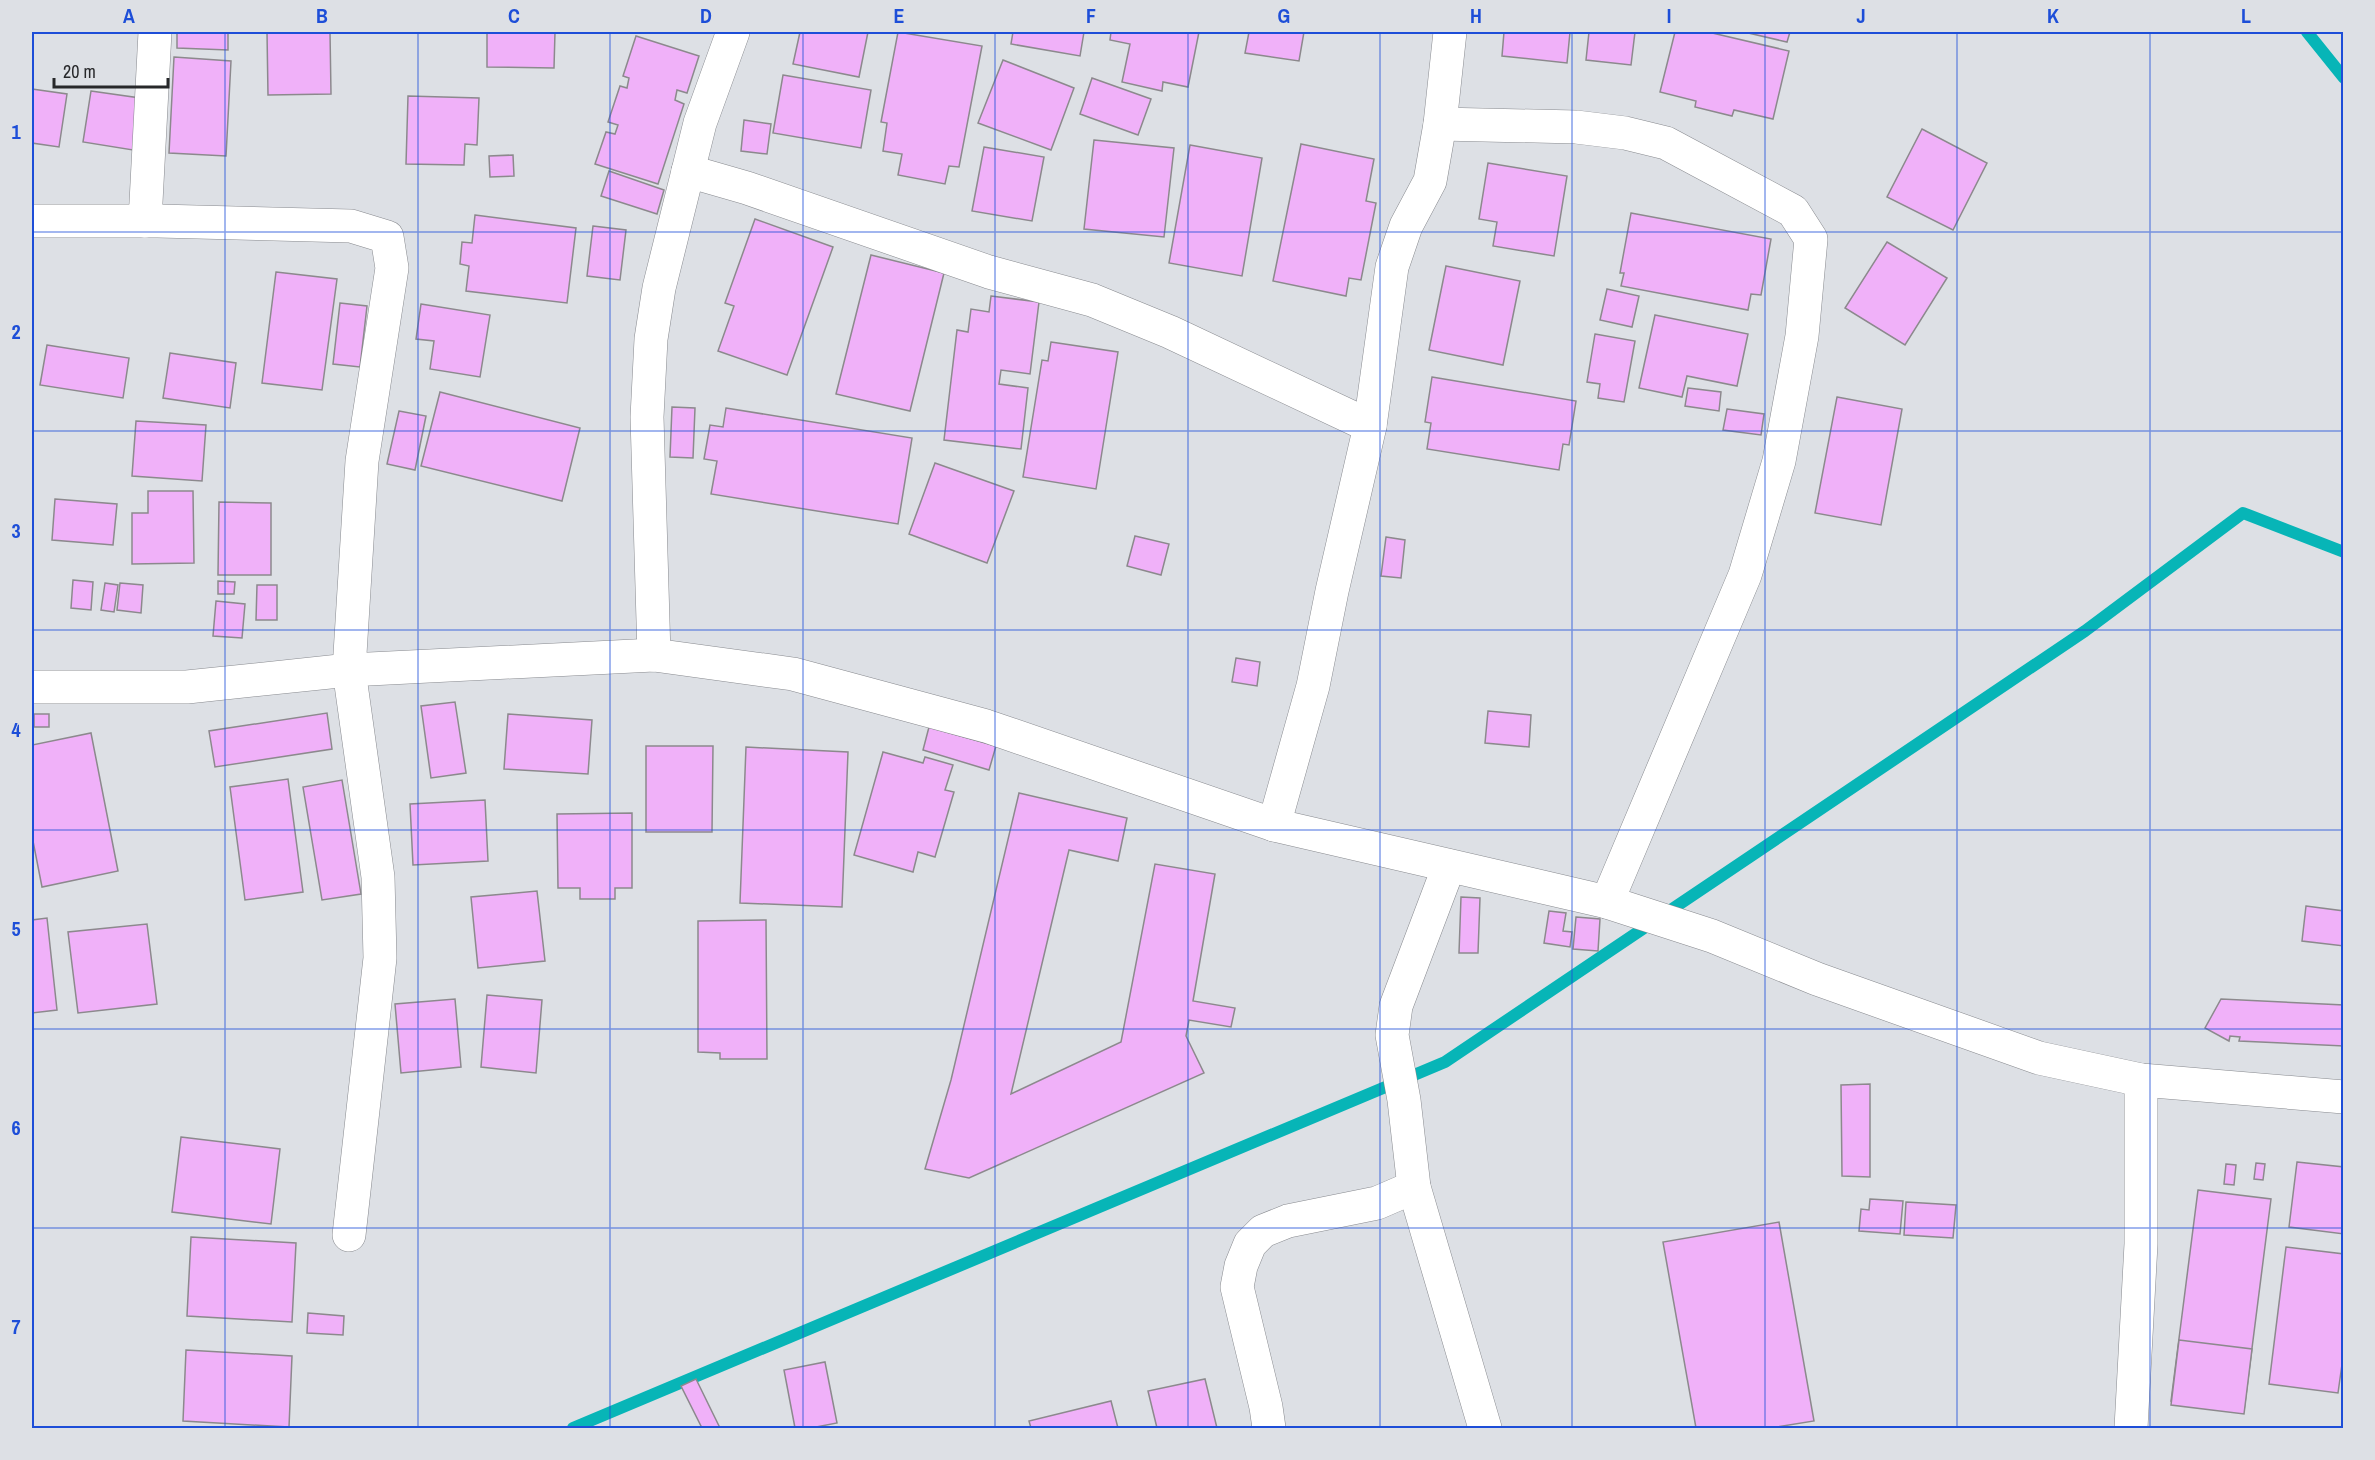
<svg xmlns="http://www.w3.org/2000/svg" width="2375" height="1460" viewBox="0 0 2375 1460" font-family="'Archivo Narrow',sans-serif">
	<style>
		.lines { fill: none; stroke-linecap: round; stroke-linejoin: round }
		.stream { stroke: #07b5b7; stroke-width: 12 }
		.building { fill: #f0b1f9; stroke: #8c898d; stroke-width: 1.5 }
		.minor-casing { stroke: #888a8f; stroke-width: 34 }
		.tertiary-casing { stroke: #888a8f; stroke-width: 34 }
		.minor { stroke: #fff; stroke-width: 33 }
		.tertiary { stroke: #fff; stroke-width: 33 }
		.grid { fill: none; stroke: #1d4ed8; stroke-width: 1.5; stroke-opacity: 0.55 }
		.neatline { fill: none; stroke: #1d4ed8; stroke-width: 2 }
		.grid-label { font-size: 20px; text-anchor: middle; font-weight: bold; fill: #1d4ed8 }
	</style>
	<rect width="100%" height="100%" fill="#dde0e5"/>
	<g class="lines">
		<g class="stream">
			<polyline points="2307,32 2344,78"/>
			<polyline points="573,1428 1445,1062 2085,631 2243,513 2344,552"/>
		</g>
	</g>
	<g class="building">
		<polygon points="177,32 228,32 228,50 177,48"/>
		<polygon points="267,32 330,32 331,94 268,95"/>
		<polygon points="487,32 555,32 554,68 487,67"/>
		<polygon points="800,32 868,32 859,77 793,64"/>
		<polygon points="898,32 982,46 959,167 949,166 945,184 898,175 902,154 883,151 887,123 881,122"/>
		<polygon points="1013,32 1084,32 1080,56 1011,44"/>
		<polygon points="1111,32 1199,32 1188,87 1163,82 1162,91 1122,82 1130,44 1110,40"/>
		<polygon points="1249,32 1304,32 1299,61 1245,53"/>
		<polygon points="1504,32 1570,32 1567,63 1502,56"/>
		<polygon points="1589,32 1635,32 1631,65 1586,60"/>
		<polygon points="1675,32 1708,32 1789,51 1773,119 1734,110 1732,116 1695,107 1696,101 1660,92"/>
		<polygon points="1744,32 1790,32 1787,42"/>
		<polygon points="636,36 699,56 687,93 677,90 675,100 684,104 658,184 595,164 606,132 615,134 618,125 608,122 620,86 627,88 629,78 623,76"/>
		<polygon points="174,57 231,61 226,156 169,153"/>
		<polygon points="1003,60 1074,88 1051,150 978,123"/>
		<polygon points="783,75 871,90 861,148 773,133"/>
		<polygon points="1092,78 1151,99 1138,135 1080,114"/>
		<polygon points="32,89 67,94 59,147 32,143"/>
		<polygon points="91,91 147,99 139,151 83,142"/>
		<polygon points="408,96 479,98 477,145 465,144 464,165 406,164"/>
		<polygon points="744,120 771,124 767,154 741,151"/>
		<polygon points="1922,129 1987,163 1953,230 1887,197"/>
		<polygon points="1094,140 1174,148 1164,237 1084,229"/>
		<polygon points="1301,144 1374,159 1366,201 1376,203 1361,280 1349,278 1346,296 1273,281"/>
		<polygon points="1190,145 1262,158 1242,276 1169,263"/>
		<polygon points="984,147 1044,157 1032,221 972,211"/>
		<polygon points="513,155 514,176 490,177 489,156"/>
		<polygon points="1488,163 1567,176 1554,256 1493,246 1497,222 1479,219"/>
		<polygon points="609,171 664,190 657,214 601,196"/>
		<polygon points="1631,213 1771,239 1761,295 1751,294 1748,310 1621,286 1624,273 1620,273"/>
		<polygon points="475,215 576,228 567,303 466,291 469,266 460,264 462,242 472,243"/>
		<polygon points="755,219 833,247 787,375 718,351 734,306 725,303"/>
		<polygon points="593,226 626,230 620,280 587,276"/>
		<polygon points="1887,242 1947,278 1905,345 1845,308"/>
		<polygon points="871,255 944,273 910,411 836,394"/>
		<polygon points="1446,266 1520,281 1503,365 1429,350"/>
		<polygon points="276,272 337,279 322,390 262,383"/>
		<polygon points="1607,289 1639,296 1632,327 1600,320"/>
		<polygon points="991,296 1039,302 1030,374 1001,370 999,384 1028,388 1021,449 944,440 957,330 968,332 971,309 989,312"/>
		<polygon points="340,303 367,306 360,367 333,364"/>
		<polygon points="421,304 490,315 480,377 430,369 434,341 416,339"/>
		<polygon points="1655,315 1748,334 1737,386 1687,376 1682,397 1639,388"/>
		<polygon points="1595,334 1635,341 1624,402 1598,398 1600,384 1587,382"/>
		<polygon points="1051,342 1118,352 1096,489 1023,477 1042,360 1048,361"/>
		<polygon points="47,345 129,358 123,398 40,385"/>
		<polygon points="170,353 236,363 230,408 163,398"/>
		<polygon points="1432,377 1576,401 1569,445 1563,444 1559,470 1427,449 1431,423 1425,422"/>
		<polygon points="1688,388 1721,392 1719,411 1685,406"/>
		<polygon points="440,392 580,428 562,501 421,466"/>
		<polygon points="1837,397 1902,409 1881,525 1815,513"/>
		<polygon points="672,407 695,408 693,458 670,457"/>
		<polygon points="726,408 912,438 898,524 711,494 717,461 704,459 710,425 723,427"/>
		<polygon points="1727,409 1764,414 1761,435 1723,430"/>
		<polygon points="399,411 426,416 415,470 387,464"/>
		<polygon points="136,421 206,425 202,481 132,476"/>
		<polygon points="935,463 1014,491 987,563 909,534"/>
		<polygon points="148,491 193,491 194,563 132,564 132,513 148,513"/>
		<polygon points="55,499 117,504 113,545 52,540"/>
		<polygon points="219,502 271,503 271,575 218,575"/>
		<polygon points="1135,536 1169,544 1161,575 1127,566"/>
		<polygon points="1386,537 1405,540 1401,578 1381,576"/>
		<polygon points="73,580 93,582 91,610 71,608"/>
		<polygon points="218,581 235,582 234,594 218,594"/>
		<polygon points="105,583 118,585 114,612 101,610"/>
		<polygon points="120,583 143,585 141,613 117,610"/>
		<polygon points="257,585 277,585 277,620 256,620"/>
		<polygon points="216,601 245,604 242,638 213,636"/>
		<polygon points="1236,658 1260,662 1257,686 1232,682"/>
		<polygon points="455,702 466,773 431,778 421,706"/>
		<polygon points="1488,711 1531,715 1529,747 1485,743"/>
		<polygon points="327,713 332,749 215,767 209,731"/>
		<rect x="34" y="714" width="15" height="13"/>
		<polygon points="508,714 592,720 588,774 504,769"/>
		<polygon points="929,727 996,746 989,770 923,750"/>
		<polygon points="91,733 118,871 42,887 32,836 32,745"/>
		<polygon points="646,746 713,746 712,832 646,832"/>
		<polygon points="746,747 848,752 842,907 740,903"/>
		<polygon points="883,752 923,763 925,757 953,765 945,790 954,792 935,857 918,852 913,872 854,855"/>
		<polygon points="288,779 303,892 245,900 230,787"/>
		<polygon points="342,780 361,894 322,900 303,787"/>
		<polygon points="1019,793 1127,818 1118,861 1069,850 1011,1094 1121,1042 1155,864 1215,874 1193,1001 1235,1008 1231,1027 1189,1020 1186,1036 1204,1073 969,1178 925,1169 951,1080"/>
		<polygon points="485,800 488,861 413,865 410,804"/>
		<polygon points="632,813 632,888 615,888 615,899 580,899 580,888 558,888 557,814"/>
		<polygon points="537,891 545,961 478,968 471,897"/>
		<polygon points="1461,897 1480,898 1478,953 1459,953"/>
		<polygon points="2306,906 2344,911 2344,946 2302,941"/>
		<polygon points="1549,911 1566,913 1563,931 1572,932 1570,947 1544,943"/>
		<polygon points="1576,917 1600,919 1598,951 1573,949"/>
		<polygon points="47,918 57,1010 32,1013 32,920"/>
		<polygon points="766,920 767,1059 720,1059 720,1053 698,1052 698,921"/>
		<polygon points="147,924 157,1004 78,1013 68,932"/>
		<polygon points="487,995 542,1000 536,1073 481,1067"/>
		<polygon points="455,999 461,1067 401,1073 395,1004"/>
		<polygon points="2221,999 2344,1005 2344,1046 2239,1041 2240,1037 2230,1036 2229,1041 2205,1028"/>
		<polygon points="1870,1084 1870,1177 1842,1176 1841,1085"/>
		<polygon points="181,1137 280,1149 271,1224 172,1212"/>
		<polygon points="2297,1162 2344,1167 2344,1234 2289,1227"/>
		<polygon points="2256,1163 2265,1164 2263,1180 2254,1179"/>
		<polygon points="2226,1164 2236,1165 2234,1185 2224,1184"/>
		<polygon points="2198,1190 2271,1199 2244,1411 2171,1401"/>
		<polygon points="1870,1199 1903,1201 1900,1234 1859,1231 1861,1209 1869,1210"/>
		<polygon points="1906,1202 1956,1205 1953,1238 1904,1235"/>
		<polygon points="1779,1222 1814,1421 1770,1428 1696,1428 1663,1242"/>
		<polygon points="191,1237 296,1243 292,1322 187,1316"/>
		<polygon points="2286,1247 2344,1254 2344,1350 2338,1393 2269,1384"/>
		<polygon points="308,1313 344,1316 343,1335 307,1333"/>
		<polygon points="2179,1340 2252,1349 2244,1414 2171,1405"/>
		<polygon points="186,1350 292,1356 289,1427 183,1421"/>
		<polygon points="825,1362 837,1423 811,1428 795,1428 784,1370"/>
		<polygon points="696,1379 720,1428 702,1428 681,1386"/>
		<polygon points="1205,1379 1217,1428 1157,1428 1148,1391"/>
		<polygon points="1111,1401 1118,1428 1031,1428 1029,1421"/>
	</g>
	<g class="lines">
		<g class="minor-casing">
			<g id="minor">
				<polyline points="1440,124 1576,127 1625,133 1666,143 1793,211 1811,239 1802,336 1779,461 1745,575 1607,902"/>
				<polyline points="688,171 747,188 989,272 1092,300 1170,332 1370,426"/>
				<polyline points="32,221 158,221 351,226 387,237 392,268 362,461 349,670 378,877 380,958 349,1235"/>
				<polyline points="145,221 155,32"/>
				<polyline points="654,655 647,417 651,339 659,288 700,123 733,32"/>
				<polyline points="1274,825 1313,686 1332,591 1370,426 1392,267 1406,226 1430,181 1440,124 1450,32"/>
				<polyline points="1449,866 1396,1006 1392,1035 1404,1100 1414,1187 1485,1428"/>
				<polyline points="1269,1428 1266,1407 1237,1287 1241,1266 1250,1244 1263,1231 1288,1221 1377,1203 1414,1187"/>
				<polyline points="2131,1428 2141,1244 2141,1080"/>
			</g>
		</g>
		<g class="tertiary-casing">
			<polyline id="tertiary" points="32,687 187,687 349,670 654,655 793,674 986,726 1274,825 1607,902 1712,936 1817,979 2039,1058 2141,1080 2344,1097"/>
		</g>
		<use href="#minor" class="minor"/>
		<use href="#tertiary" class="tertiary"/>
	</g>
	<path class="grid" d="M 225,32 L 225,1428M 418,32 L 418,1428M 610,32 L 610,1428M 803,32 L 803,1428M 995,32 L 995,1428M 1188,32 L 1188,1428M 1380,32 L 1380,1428M 1572,32 L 1572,1428M 1765,32 L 1765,1428M 1957,32 L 1957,1428M 2150,32 L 2150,1428M 32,232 L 2344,232M 32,431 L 2344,431M 32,630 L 2344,630M 32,830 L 2344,830M 32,1029 L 2344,1029M 32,1228 L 2344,1228"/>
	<rect width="2375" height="1460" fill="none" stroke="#dde0e5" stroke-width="66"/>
	<path d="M54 78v9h114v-9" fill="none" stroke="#27282a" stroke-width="3"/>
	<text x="63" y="78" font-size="18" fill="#27282a" stroke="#dde0e5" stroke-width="4.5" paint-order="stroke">20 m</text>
	<rect x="33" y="33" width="2309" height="1394" class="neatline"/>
	<g class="grid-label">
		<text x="129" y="23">A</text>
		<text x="322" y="23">B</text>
		<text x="514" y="23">C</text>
		<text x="706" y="23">D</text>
		<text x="899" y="23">E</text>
		<text x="1091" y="23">F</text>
		<text x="1284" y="23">G</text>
		<text x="1476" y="23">H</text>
		<text x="1669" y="23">I</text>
		<text x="1861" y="23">J</text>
		<text x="2053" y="23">K</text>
		<text x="2246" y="23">L</text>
		<text x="16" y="139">1</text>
		<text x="16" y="339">2</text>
		<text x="16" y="538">3</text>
		<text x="16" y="737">4</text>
		<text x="16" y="936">5</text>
		<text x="16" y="1135">6</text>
		<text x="16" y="1334">7</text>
	</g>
</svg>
